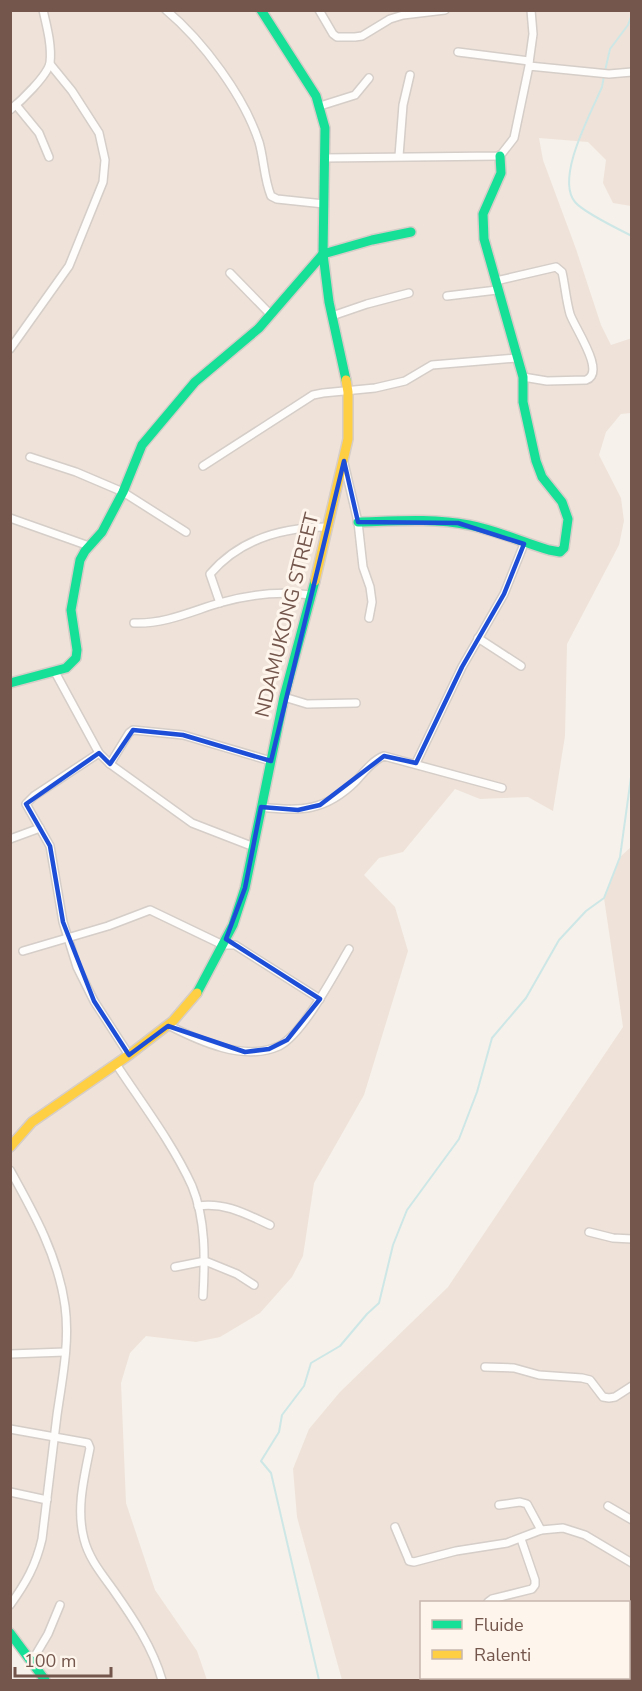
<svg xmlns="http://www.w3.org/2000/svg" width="642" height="1691" viewBox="0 0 642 1691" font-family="'Nunito Sans',sans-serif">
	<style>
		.residential { fill: #efe3d9; fill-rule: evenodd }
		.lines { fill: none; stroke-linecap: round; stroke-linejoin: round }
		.stream { stroke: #cde7e6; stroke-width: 2 }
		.street-casing { stroke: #d5cdc8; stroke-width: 10 }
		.fast-casing { stroke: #d6cdc8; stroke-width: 12 }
		.slow-casing { stroke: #d6cdc8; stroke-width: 12 }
		.street { stroke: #fefdfc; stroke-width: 7 }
		.fast { stroke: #16e098; stroke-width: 9 }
		.slow { stroke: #ffcf43; stroke-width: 9 }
		.marked { fill: none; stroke: #1d4ed8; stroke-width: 4.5; stroke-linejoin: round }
		.labels { text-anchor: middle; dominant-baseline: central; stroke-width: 6; stroke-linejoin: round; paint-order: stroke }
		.street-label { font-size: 20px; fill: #74564c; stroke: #fef6ed }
	</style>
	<rect width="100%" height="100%" fill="#f6f1eb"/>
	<g class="residential">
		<polygon points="11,11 631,11 631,206 613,203 603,183 606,160 588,142 539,138 543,160 576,249 601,325 611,345 632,338 631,413 621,414 606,432 599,455 621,498 624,521 619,545 567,644 565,736 553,811 528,797 480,799 455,789 403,852 379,858 364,875 395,907 408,951 364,1095 314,1183 303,1256 292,1277 260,1313 220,1337 196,1342 146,1336 130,1353 121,1383 126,1503 155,1590 197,1651 207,1680 45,1680 11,1633"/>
		<path d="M 631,847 L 631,1680 L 342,1680 L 297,1517 L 293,1469 L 309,1429 L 340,1392 L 448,1287 L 623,1027 L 604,898 L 620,857 ZM 422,1602 L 628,1602 L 628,1678 L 422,1678 Z"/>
	</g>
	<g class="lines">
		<g class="stream">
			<polyline points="605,71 610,49 628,25 632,14"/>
			<path d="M 604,76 L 602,87 C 591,113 555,178 575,202 C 583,212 618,229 632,236"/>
			<polyline points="319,1680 271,1473 261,1461 279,1432 282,1415 304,1386 311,1363 340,1346 367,1314 379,1303 393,1245 407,1210 459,1139 477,1092 492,1038 526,998 559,940 586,911 604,898 620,857 632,770"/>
		</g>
		<g class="street-casing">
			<g id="street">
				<path d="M 166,10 C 203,41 244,96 259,142 C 264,159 264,179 271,196 L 277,199 L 324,204"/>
				<polyline points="319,10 333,34 337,37 355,37 362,36 390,19 403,15 445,10"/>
				<polyline points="458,52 529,61"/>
				<polyline points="529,63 533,34 531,10"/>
				<polyline points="16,105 39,133 49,157"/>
				<polyline points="320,106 355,95 369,78"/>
				<path d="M 10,110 C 21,101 47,76 50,63 C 52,46 47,27 43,10"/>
				<polyline points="399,156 403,105 410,75"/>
				<polyline points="324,158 500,156 514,138 529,66 609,74 632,72"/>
				<polyline points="230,273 271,315"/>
				<path d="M 496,281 L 556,267 L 562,272 C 565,285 566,300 570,314 C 574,327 607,373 586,380 L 547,381 L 523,377"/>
				<polyline points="447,296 497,290"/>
				<polyline points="332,316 367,304 409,293"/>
				<polyline points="10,349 69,266 103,182 105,160 99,133 72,91 50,64"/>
				<polyline points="30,457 76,472 123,492 186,532"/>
				<polyline points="344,463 358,522 363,567 370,587 372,602 369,618"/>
				<polyline points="203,466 313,395 323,393 375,388 405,381 432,365 516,358"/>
				<polyline points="10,518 89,546"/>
				<path d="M 220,603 L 210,574 C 240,539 284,527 328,527"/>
				<path d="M 134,623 C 165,624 190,612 219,603 C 250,594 279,591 311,595"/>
				<polyline points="478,638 521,666"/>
				<polyline points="55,672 99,753 110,764 192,823 254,847"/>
				<polyline points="284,697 307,704 356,703"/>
				<polyline points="99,753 34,796 26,804 50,846 63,922 77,967 94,1001 129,1055"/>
				<polyline points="416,763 462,667 504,594 524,544"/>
				<polyline points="110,764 129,733 133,730 183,735 271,761"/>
				<path d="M 261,807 C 300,812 326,811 356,781 C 364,772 373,760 384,756 L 502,788"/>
				<polyline points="10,839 40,828"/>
				<polyline points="23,951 108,926 150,910 223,945 235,945 320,999"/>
				<path d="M 168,1025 C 199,1041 244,1062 279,1046 C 303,1034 335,973 349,949"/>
				<path d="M 116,1064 C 141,1102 173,1144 192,1186 C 206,1220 205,1259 203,1296"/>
				<path d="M 10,1170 C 34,1213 58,1256 65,1306 C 70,1342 62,1380 57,1415 C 52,1457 47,1498 42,1539 C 36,1565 26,1583 10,1605"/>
				<path d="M 198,1206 C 225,1202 246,1214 270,1225"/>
				<polyline points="589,1232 613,1238 632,1239"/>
				<polyline points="175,1267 205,1261 237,1274 254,1285"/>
				<polyline points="10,1354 65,1352"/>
				<polyline points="485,1367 514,1368 539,1375 582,1378 590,1380 603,1397 609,1398 615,1397 632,1386"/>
				<path d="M 10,1429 L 88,1443 L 90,1448 C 84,1478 76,1509 84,1539 C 89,1559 102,1574 114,1591 C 133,1618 153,1648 162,1680"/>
				<polyline points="10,1492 47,1500"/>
				<polyline points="499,1505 520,1502 527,1504 541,1530"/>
				<polyline points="608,1506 632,1520"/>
				<polyline points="395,1527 408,1558 409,1561 414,1562 456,1551 507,1543 541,1530 563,1528 585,1535 632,1563"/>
				<polyline points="488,1602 492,1599 532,1589 535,1585 535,1580 521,1539"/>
				<polyline points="32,1661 48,1634 60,1605"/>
				<polyline points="482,1678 482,1680"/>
			</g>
		</g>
		<g class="fast-casing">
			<g id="fast">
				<polyline points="261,10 316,96 325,128 323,254 329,302 346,380"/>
				<path d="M 358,522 C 395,521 433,518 469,525 C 496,530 522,542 549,550 L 560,552 L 564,548 L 568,519 L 562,502 L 542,477 L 536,461 L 523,402 L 523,377 L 484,239 L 483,214 L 501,173 L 500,156"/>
				<polyline points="10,683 66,668 76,658 77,650 71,610 80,560 85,551 102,532 123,492 142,445 195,382 259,328 323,254 372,240 411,232"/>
				<polyline points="197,993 233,925 245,888 284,697 315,581"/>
				<polyline points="10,1633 45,1680"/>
				<polyline points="628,1634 632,1629"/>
				<polyline points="602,1680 604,1678"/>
			</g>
		</g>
		<g class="slow-casing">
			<g id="slow">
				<polyline points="315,581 348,439 348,392 346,380"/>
				<polyline points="10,1147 32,1122 129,1055 173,1021 197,993"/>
			</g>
		</g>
		<use href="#street" class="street"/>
		<use href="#fast" class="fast"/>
		<use href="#slow" class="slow"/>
	</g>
	<path class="marked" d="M 344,461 L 358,522 L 458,523 L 524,544 L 504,594 L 462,667 L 416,763 L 384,756 L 320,805 L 298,810 L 261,807 L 245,888 L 226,939 L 320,999 L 287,1040 L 269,1049 L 245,1052 L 168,1026 L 129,1055 L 94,1001 L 63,922 L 50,846 L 26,804 L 99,753 L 110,764 L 133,730 L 183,735 L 271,761 Z"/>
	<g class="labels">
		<g class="street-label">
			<text transform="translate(287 615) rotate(-76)">NDAMUKONG STREET</text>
		</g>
	</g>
	<rect width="642" height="1691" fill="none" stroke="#74564c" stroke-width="24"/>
	<rect x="420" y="1601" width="210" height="78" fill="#fef6ed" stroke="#c7b6ad" stroke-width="1.5"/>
	<rect x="432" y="1620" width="30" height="9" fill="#16e098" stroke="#c7b6ad" stroke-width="1.5"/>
	<text x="474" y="1631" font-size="18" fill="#74564c">Fluide</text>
	<rect x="432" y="1650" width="30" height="9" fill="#ffcf43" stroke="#c7b6ad" stroke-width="1.5"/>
	<text x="474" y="1661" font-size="18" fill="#74564c">Ralenti</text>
	<path d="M15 1667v9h96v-9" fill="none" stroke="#74564c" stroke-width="3"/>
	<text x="24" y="1667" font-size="18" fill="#74564c" stroke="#fef6ed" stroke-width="4.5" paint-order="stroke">100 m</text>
</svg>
